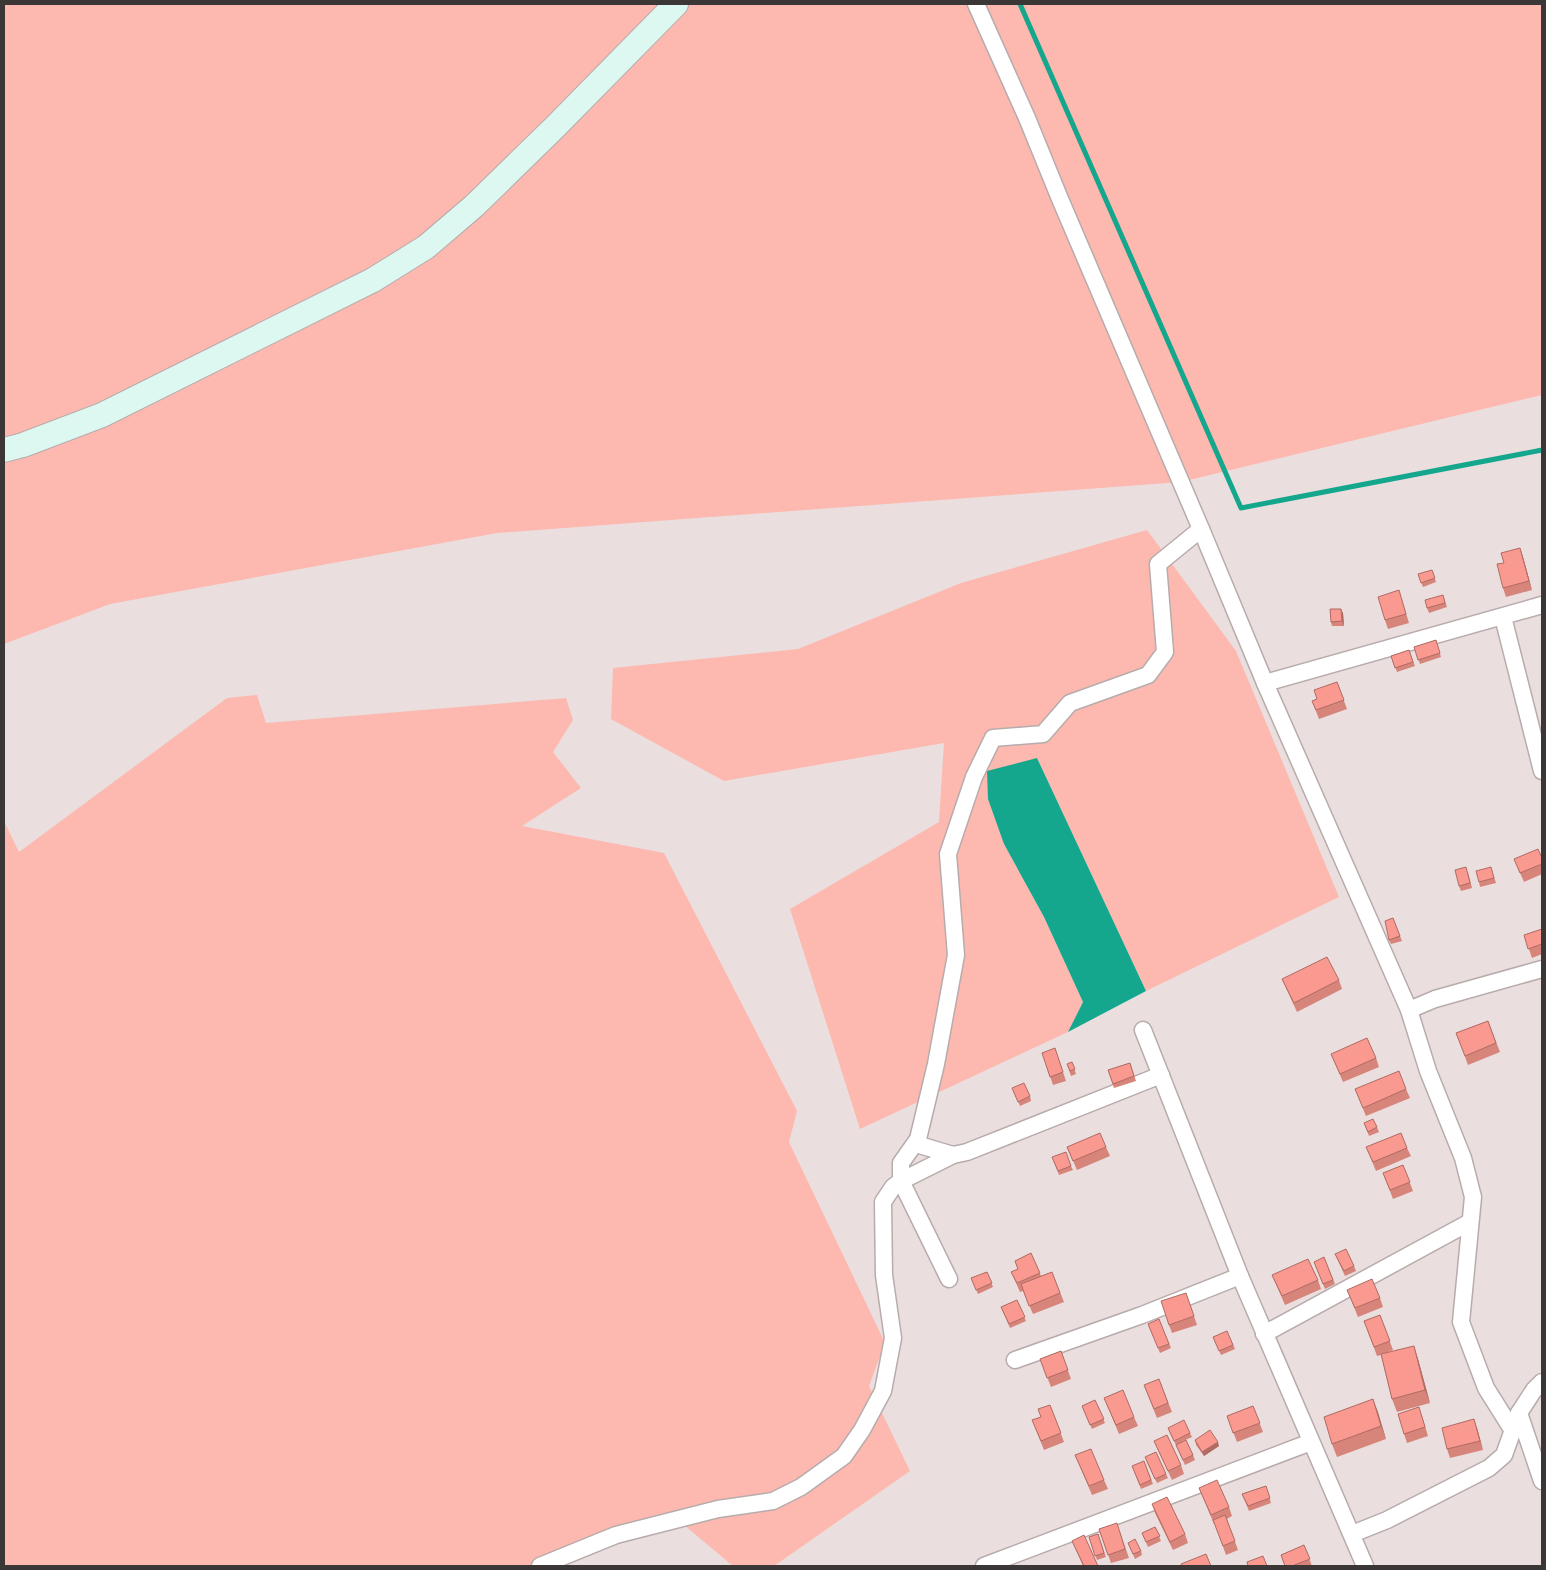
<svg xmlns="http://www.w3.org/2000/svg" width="1546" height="1570" viewBox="0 0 1546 1570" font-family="'Archivo Narrow',sans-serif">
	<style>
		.green { fill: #fdb8b0 }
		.water { fill: #14a78d }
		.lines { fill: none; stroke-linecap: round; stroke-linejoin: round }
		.stream { stroke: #14a78d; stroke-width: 5 }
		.minor-casing { stroke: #b7acab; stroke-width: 19 }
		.secondary-casing { stroke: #b7acab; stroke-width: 26 }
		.minor { stroke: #fff; stroke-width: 16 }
		.secondary { stroke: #ddf8f1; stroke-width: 24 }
		.wall { fill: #d7847b }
		.shaded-wall { fill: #af6b64 }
		.building { fill: #fa998f; stroke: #af6b64 }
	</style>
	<rect width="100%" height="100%" fill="#eadfde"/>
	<g class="green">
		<polygon points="4,4 1542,4 1542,395 1181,482 497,533 110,604 4,644"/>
		<polygon points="1147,530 1236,651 1339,897 1146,991 1037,758 1004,844 1044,917 1083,1002 1068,1032 860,1129 790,909 939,822 944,743 724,781 611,719 613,668 798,649 961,583"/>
		<polygon points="257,695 266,723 566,698 573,720 553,752 581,788 522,826 664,853 797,1111 789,1142 885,1343 869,1386 910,1471 774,1566 733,1566 678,1520 563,1566 4,1566 4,821 19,852 227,698"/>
	</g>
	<polygon class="water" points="1037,758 1146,991 1068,1032 1083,1002 1044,917 1004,844 988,799 987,771"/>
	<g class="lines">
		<polyline class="stream" points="1020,4 1241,508 1542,450"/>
		<g class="minor-casing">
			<g id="minor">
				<polyline points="976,4 1027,118 1060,199 1201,529 1265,683 1409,1010 1428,1071 1463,1158 1473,1197 1461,1322 1486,1388 1513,1431"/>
				<polyline points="1503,617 1542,771"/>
				<polyline points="1265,683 1542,605"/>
				<polyline points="1409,1010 1435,999 1542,969"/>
				<polyline points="1143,1030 1240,1276 1365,1566"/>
				<polyline points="916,1144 953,1155 967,1152 1161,1075"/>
				<polyline points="949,1279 901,1181 953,1155"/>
				<polyline points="1264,1334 1470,1222"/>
				<polyline points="1015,1360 1142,1315 1240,1276"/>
				<polyline points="1519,1413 1542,1481"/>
				<polyline points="1352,1534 1387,1520 1489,1468 1504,1455 1519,1413 1534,1390 1542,1382"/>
				<polyline points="540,1566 616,1535 718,1509 773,1501 801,1487 844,1456 862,1430 883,1391 893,1338 884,1275 883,1202 893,1187 901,1181 901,1163 918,1139 936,1064 956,955 948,854 974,777 993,738 1043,734 1070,703 1148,675 1165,652 1158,564 1201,529"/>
				<polyline points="984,1566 1311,1442"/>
			</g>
		</g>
		<g class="secondary-casing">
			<polyline id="secondary" points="4,450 23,445 102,415 373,280 426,247 474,206 555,127 676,4"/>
		</g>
		<use href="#minor" class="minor"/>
		<use href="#secondary" class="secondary"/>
	</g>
	<g class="wall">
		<polygon points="1520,548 1523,557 1532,590 1506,597 1503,588 1504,563"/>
		<polygon points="1432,570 1436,582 1423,587 1418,574"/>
		<polygon points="1399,590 1409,623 1388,629 1385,620"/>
		<polygon points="1443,595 1447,607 1429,613 1427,608"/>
		<polygon points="1343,613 1344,626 1332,626 1331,622"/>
		<polygon points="1436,640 1441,657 1420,664 1414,647"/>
		<polygon points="1409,650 1415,666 1397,672 1391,656"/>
		<polygon points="1337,682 1347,709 1319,719 1312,701 1317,699"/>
		<polygon points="1542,858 1542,874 1524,882 1514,859"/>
		<polygon points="1491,867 1496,883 1480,887 1479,882"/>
		<polygon points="1468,872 1472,888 1461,891 1459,886"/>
		<polygon points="1393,918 1402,941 1391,944 1389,940"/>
		<polygon points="1542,929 1542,954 1532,958 1524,935"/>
		<polygon points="1282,979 1339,980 1342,989 1297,1012 1286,988"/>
		<polygon points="1488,1021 1500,1052 1468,1065 1456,1033"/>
		<polygon points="1055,1048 1066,1081 1053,1085 1042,1053"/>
		<polygon points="1331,1054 1376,1058 1379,1067 1343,1082"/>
		<polygon points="1072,1062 1076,1074 1071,1076 1067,1064"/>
		<polygon points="1130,1063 1136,1081 1114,1088 1108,1070"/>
		<polygon points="1012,1088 1030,1096 1031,1101 1020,1106"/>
		<polygon points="1355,1089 1406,1089 1410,1098 1366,1116"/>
		<polygon points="1364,1123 1377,1127 1379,1132 1369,1136"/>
		<polygon points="1067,1147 1106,1147 1110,1156 1077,1170"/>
		<polygon points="1366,1147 1407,1148 1411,1156 1376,1171"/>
		<polygon points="1052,1157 1071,1166 1073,1170 1059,1175"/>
		<polygon points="1403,1165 1413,1191 1393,1199 1383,1173"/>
		<polygon points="1031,1253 1041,1276 1052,1272 1064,1302 1033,1314 1023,1291 1020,1292 1011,1272 1018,1269 1015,1261"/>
		<polygon points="1335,1254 1354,1266 1356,1271 1345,1276"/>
		<polygon points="1324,1257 1335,1284 1325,1289 1314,1262"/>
		<polygon points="987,1272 993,1287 978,1294 971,1278"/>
		<polygon points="1272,1275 1318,1280 1321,1289 1285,1305"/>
		<polygon points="1347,1290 1380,1298 1383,1307 1358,1317"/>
		<polygon points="1186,1293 1197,1325 1172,1333 1169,1325"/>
		<polygon points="1017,1300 1026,1321 1010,1328 1001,1307"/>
		<polygon points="1380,1315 1393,1350 1383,1354 1414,1346 1418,1359 1430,1403 1397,1412 1392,1399 1381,1355 1377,1356 1364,1321"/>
		<polygon points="1159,1319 1171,1348 1160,1353 1148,1324"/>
		<polygon points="1227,1331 1235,1349 1221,1355 1213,1337"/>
		<polygon points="1061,1351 1071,1379 1051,1387 1040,1359"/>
		<polygon points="1159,1379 1172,1412 1157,1418 1144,1385"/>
		<polygon points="1104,1398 1134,1417 1138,1426 1119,1434"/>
		<polygon points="1373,1399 1386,1439 1337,1457 1332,1444"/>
		<polygon points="1095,1400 1105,1423 1092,1429 1082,1406"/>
		<polygon points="1050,1405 1064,1442 1044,1450 1032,1420 1041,1417"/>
		<polygon points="1253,1406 1263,1432 1237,1442 1227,1416"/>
		<polygon points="1422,1416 1428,1436 1407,1443 1404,1434"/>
		<polygon points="1168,1428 1190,1433 1192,1437 1183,1441 1193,1455 1195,1460 1185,1465"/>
		<polygon points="1477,1428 1483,1450 1450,1458 1447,1449"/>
		<polygon points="1195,1440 1219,1446 1204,1456 1196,1445"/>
		<polygon points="1154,1441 1181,1465 1184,1474 1172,1480 1158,1450"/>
		<polygon points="1075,1455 1104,1480 1108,1489 1092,1495"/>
		<polygon points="1144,1461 1153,1484 1141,1489 1132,1466"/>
		<polygon points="1147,1462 1166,1474 1168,1478 1157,1483"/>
		<polygon points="1266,1486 1271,1503 1249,1511 1242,1494"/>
		<polygon points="1199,1488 1229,1507 1232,1516 1227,1519 1238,1550 1226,1555 1215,1524 1214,1524"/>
		<polygon points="1152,1504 1185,1534 1188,1543 1173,1550 1155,1513"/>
		<polygon points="1155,1527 1161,1541 1148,1547 1142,1533"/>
		<polygon points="1099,1529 1120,1532 1129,1558 1111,1563"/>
		<polygon points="1098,1534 1106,1557 1097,1560 1089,1537"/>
		<polygon points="1072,1541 1098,1566 1083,1566"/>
		<polygon points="1128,1543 1141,1551 1142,1555 1135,1559"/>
		<polygon points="1304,1545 1312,1566 1285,1566 1281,1555"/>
	</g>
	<g class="shaded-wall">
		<polygon points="1520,548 1523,557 1532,590 1529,581"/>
		<polygon points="1341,609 1343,613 1344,626 1342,621"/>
		<polygon points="1414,1346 1418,1359 1430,1403 1425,1390"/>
		<polygon points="1373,1399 1378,1412 1386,1439 1381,1426"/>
		<polygon points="1474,1419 1477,1428 1483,1450 1480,1441"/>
		<polygon points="1218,1442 1219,1446 1204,1456 1202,1452"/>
	</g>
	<g class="building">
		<polygon points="1520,548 1529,581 1503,588 1497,564 1504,563 1501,553"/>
		<polygon points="1432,570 1435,578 1421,583 1418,574"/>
		<polygon points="1399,590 1406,614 1385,620 1378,597"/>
		<polygon points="1443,595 1445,603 1427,608 1425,600"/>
		<polygon points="1330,609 1341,609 1342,621 1331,622"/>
		<polygon points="1436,640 1440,653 1418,660 1414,647"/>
		<polygon points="1409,650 1413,662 1395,668 1391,656"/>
		<polygon points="1337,682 1344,700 1316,710 1312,701 1317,699 1314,690"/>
		<polygon points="1538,849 1542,858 1542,864 1520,873 1514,859"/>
		<polygon points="1466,867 1470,883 1459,886 1455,870"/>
		<polygon points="1491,867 1494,878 1479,882 1476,871"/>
		<polygon points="1393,918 1400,936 1389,940 1385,921"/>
		<polygon points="1542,929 1542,944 1528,949 1524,935"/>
		<polygon points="1327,957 1339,980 1294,1003 1282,979"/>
		<polygon points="1488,1021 1496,1043 1465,1056 1456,1033"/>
		<polygon points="1367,1038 1376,1058 1340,1074 1331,1054"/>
		<polygon points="1055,1048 1063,1072 1050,1077 1042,1053"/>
		<polygon points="1072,1062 1075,1069 1070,1071 1067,1064"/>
		<polygon points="1130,1063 1134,1076 1113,1084 1108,1070"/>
		<polygon points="1399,1071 1406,1089 1363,1108 1355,1089"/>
		<polygon points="1024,1083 1030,1096 1018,1102 1012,1088"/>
		<polygon points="1373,1119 1377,1127 1368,1132 1364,1123"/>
		<polygon points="1100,1133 1106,1147 1073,1161 1067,1147"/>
		<polygon points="1401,1133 1407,1148 1373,1162 1366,1147"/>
		<polygon points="1066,1152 1071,1166 1058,1171 1052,1157"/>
		<polygon points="1403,1165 1410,1182 1390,1190 1383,1173"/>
		<polygon points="1346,1249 1354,1266 1344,1271 1335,1254"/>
		<polygon points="1031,1253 1040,1273 1017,1283 1011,1272 1018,1269 1015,1261"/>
		<polygon points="1324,1257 1333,1280 1323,1284 1314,1262"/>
		<polygon points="1308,1259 1318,1280 1282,1296 1272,1275"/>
		<polygon points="987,1272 992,1283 976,1290 971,1278"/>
		<polygon points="1052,1272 1060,1293 1029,1306 1021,1284"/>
		<polygon points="1372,1279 1380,1298 1355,1308 1347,1290"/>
		<polygon points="1186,1293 1194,1316 1169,1325 1161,1301"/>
		<polygon points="1017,1300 1025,1317 1009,1324 1001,1307"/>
		<polygon points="1380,1315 1390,1341 1374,1347 1364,1321"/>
		<polygon points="1159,1319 1169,1344 1158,1348 1148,1324"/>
		<polygon points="1227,1331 1233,1345 1219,1351 1213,1337"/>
		<polygon points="1414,1346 1425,1390 1392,1399 1381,1354"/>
		<polygon points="1061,1351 1068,1370 1047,1378 1040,1359"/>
		<polygon points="1159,1379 1168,1403 1154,1409 1144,1385"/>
		<polygon points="1123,1390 1134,1417 1116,1425 1104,1398"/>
		<polygon points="1373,1399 1381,1426 1332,1444 1324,1417"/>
		<polygon points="1095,1400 1104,1419 1090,1425 1082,1406"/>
		<polygon points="1050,1405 1061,1433 1041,1441 1032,1420 1041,1417 1038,1409"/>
		<polygon points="1253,1406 1260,1423 1233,1433 1227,1416"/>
		<polygon points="1419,1407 1425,1427 1404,1434 1398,1414"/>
		<polygon points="1474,1419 1480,1441 1447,1449 1442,1428"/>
		<polygon points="1184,1420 1190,1433 1174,1441 1168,1428"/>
		<polygon points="1210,1430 1218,1442 1202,1452 1195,1440"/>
		<polygon points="1167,1435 1181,1465 1168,1471 1154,1441"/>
		<polygon points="1186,1440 1193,1455 1183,1460 1176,1445"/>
		<polygon points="1091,1449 1104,1480 1089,1486 1075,1455"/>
		<polygon points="1156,1452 1166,1474 1155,1479 1145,1457"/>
		<polygon points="1144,1461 1151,1480 1140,1485 1132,1466"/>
		<polygon points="1217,1480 1229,1507 1211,1515 1199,1488"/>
		<polygon points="1266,1486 1270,1498 1248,1506 1242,1494"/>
		<polygon points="1167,1497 1185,1534 1170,1542 1152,1504"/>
		<polygon points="1225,1515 1235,1541 1223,1546 1213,1520"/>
		<polygon points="1117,1523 1125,1549 1108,1555 1099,1529"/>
		<polygon points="1155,1527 1160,1536 1146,1542 1142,1533"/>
		<polygon points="1098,1534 1104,1553 1095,1556 1089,1537"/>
		<polygon points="1084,1535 1098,1566 1084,1566 1072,1541"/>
		<polygon points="1135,1539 1141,1551 1133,1554 1128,1543"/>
		<polygon points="1304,1545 1310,1559 1292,1566 1285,1566 1281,1555"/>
		<polygon points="1206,1554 1211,1566 1182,1566 1181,1564"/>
		<polygon points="1263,1556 1267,1566 1248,1566 1247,1562"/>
	</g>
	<rect width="1546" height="1570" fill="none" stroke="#3b3736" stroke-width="10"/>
</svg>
